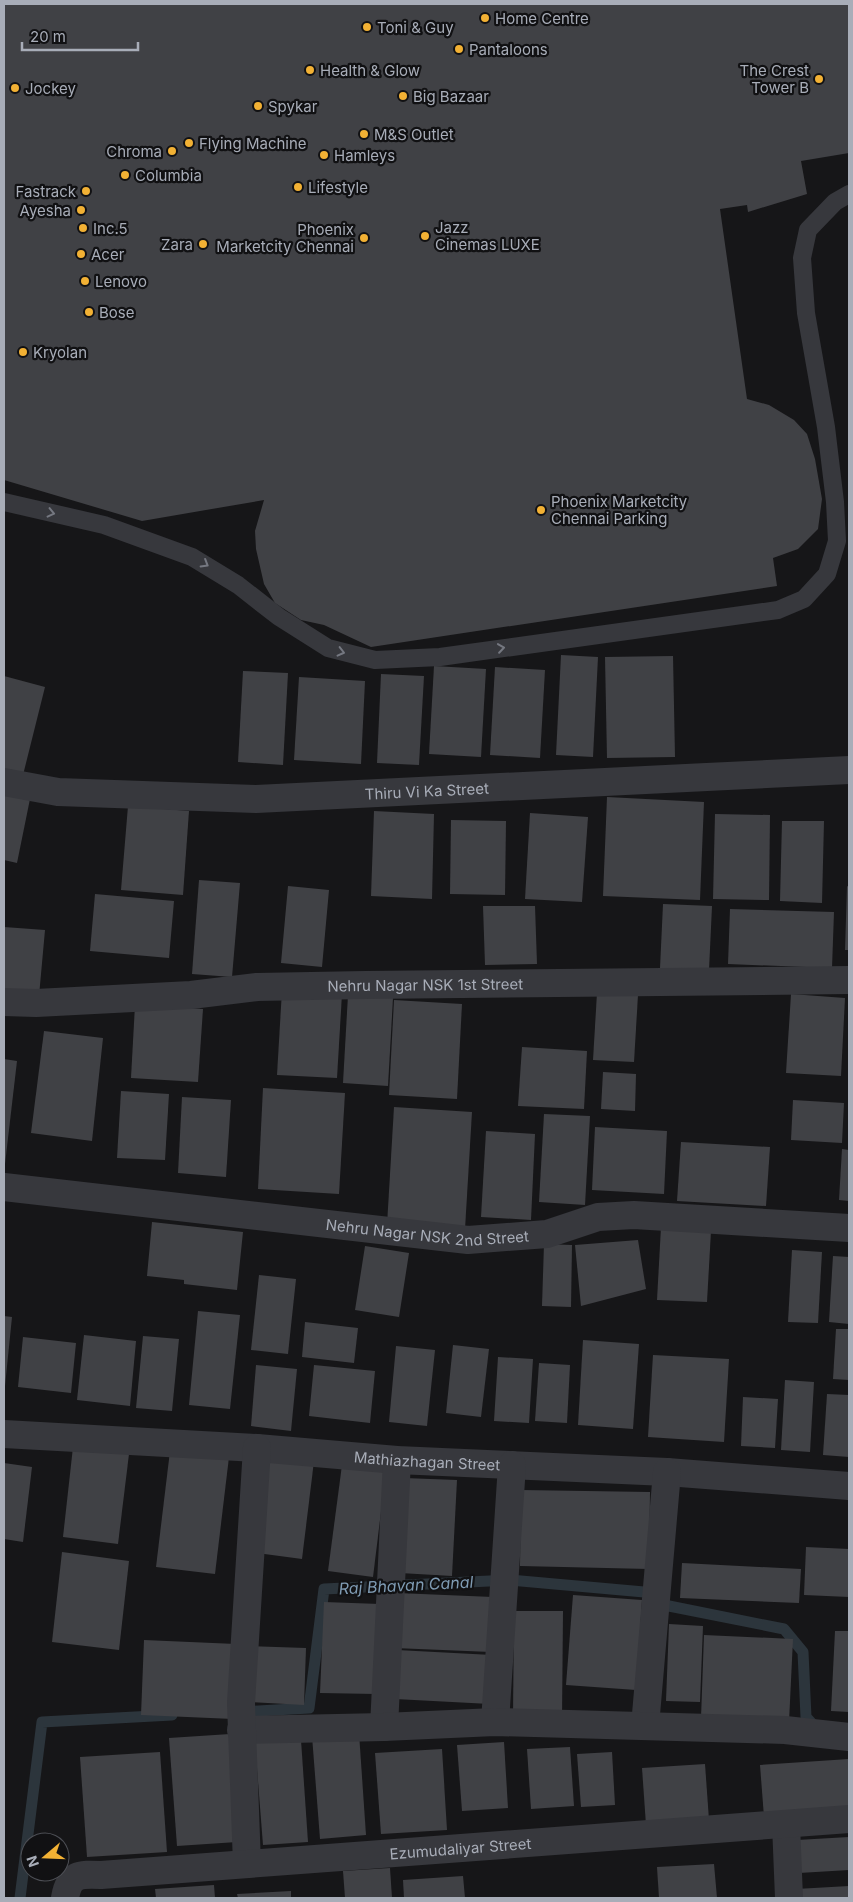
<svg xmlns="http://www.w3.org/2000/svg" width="853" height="1902" viewBox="0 0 853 1902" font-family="Inter,sans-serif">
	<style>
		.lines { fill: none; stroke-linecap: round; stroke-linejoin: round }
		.stream { stroke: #2c353c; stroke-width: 11 }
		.building { fill: #404145 }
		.lane { stroke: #37383d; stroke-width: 18 }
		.street { stroke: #37383d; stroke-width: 28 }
		.oneway { stroke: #757881 }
		.poi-dot { fill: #f2b134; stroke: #111113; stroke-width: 2 }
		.labels { text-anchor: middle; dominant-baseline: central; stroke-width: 4.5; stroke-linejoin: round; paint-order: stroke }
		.poi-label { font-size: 15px; fill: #a8adb8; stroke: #111113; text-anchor: start }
		.street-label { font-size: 15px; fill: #a8adb8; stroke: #111113 }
		.water-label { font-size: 16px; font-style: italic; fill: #7f9bb3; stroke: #111113 }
	</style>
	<rect width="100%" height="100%" fill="#161618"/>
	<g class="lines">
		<g class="stream">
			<polyline points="240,1712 309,1708 324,1589 510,1580 644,1592 669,1606 784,1629 803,1652 806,1717 817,1729"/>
			<polyline points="20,1898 42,1722 172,1715"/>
		</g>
	</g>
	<g class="building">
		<polygon points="4,4 849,4 849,153 801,161 807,194 748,212 747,205 720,209 747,399 769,405 794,420 807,434 815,459 822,499 818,529 798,549 773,558 777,586 371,647 324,625 301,620 275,603 264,584 256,549 255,531 264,500 142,521 4,480"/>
		<polygon points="561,655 598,657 593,757 556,755"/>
		<polygon points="673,656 675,757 607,758 605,657"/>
		<polygon points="434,666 486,669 481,757 429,754"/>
		<polygon points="495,667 545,670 540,758 490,755"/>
		<polygon points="243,671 288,673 283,765 238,762"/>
		<polygon points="381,674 424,676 419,765 377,763"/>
		<polygon points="4,676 45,687 22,779 4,775"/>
		<polygon points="299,677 365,681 361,764 294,760"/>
		<polygon points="4,789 31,794 17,863 4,860"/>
		<polygon points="607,797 704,802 700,900 603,896"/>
		<polygon points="128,806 189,811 183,895 121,890"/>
		<polygon points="374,811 434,814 432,899 371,896"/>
		<polygon points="530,813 588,817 582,902 525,899"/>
		<polygon points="715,814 770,815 769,900 713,899"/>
		<polygon points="451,820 506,821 505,895 450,894"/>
		<polygon points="782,821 824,821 822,903 780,901"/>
		<polygon points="199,880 240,883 232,977 192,974"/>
		<polygon points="288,886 329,890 322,967 281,963"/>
		<polygon points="847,886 849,887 849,950 845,950"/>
		<polygon points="95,894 174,901 169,958 90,951"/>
		<polygon points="663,904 712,906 709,970 660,968"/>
		<polygon points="483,906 535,906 537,964 485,965"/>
		<polygon points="730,909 834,912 832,968 728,964"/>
		<polygon points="4,927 45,930 39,996 4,993"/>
		<polygon points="282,990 342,994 337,1078 277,1075"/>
		<polygon points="597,993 638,995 634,1062 593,1060"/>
		<polygon points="791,994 845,998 841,1076 786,1073"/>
		<polygon points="348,995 393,998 388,1086 343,1083"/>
		<polygon points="394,1000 462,1004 457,1099 389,1095"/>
		<polygon points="135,1005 203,1009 198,1082 131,1078"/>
		<polygon points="44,1031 103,1038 92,1141 31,1133"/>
		<polygon points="522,1047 587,1051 584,1109 518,1106"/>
		<polygon points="4,1059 17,1061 5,1164 4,1164"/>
		<polygon points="603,1072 636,1074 635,1111 601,1109"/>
		<polygon points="263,1088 345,1093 339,1194 258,1189"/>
		<polygon points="121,1091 169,1094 165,1160 117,1158"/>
		<polygon points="182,1097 231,1100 226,1177 178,1173"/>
		<polygon points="793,1100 844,1103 842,1143 791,1140"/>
		<polygon points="394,1107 472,1112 465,1229 387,1225"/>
		<polygon points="544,1114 590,1116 585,1205 539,1202"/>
		<polygon points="595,1127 667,1131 664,1194 592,1190"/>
		<polygon points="486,1131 535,1134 531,1220 481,1217"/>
		<polygon points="681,1142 770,1147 766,1206 677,1201"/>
		<polygon points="842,1149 849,1150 849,1201 839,1200"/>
		<polygon points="152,1222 243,1232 237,1290 184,1284 184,1280 147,1276"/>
		<polygon points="661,1227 711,1231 707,1302 657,1300"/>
		<polygon points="638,1240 646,1289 581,1306 575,1245"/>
		<polygon points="544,1244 572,1245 571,1307 542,1306"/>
		<polygon points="365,1246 409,1253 399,1317 355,1310"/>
		<polygon points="792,1250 822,1252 818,1323 788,1322"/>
		<polygon points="833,1256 849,1257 849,1324 829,1322"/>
		<polygon points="259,1275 296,1279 288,1354 251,1350"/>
		<polygon points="198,1311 240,1315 230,1409 189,1405"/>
		<polygon points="4,1316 12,1317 5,1386 4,1386"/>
		<polygon points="305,1322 358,1328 354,1363 302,1357"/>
		<polygon points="836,1329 849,1329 849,1380 833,1379"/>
		<polygon points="84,1335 136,1341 130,1406 77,1400"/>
		<polygon points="143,1336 179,1339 172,1411 136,1408"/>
		<polygon points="23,1337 76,1343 71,1393 18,1387"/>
		<polygon points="583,1340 639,1344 633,1429 578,1425"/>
		<polygon points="453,1345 489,1349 481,1417 446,1413"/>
		<polygon points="396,1346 435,1350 427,1426 389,1422"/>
		<polygon points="653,1355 729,1359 724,1442 648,1437"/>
		<polygon points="498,1357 533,1359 529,1423 494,1421"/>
		<polygon points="539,1363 570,1365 567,1423 535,1421"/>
		<polygon points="256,1365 297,1369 291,1431 251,1426"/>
		<polygon points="314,1365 375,1371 370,1423 309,1416"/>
		<polygon points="785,1380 814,1382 810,1452 781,1450"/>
		<polygon points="827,1394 849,1395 849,1457 823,1455"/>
		<polygon points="743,1397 778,1399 775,1448 741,1446"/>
		<polygon points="73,1447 129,1454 118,1544 63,1537"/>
		<polygon points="170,1451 229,1457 215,1574 156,1567"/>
		<polygon points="269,1456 314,1461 302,1559 257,1553"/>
		<polygon points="4,1463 32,1467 23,1542 4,1539"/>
		<polygon points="342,1465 386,1471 373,1577 328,1571"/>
		<polygon points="404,1478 457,1480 452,1576 400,1573"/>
		<polygon points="521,1490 650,1492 649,1569 520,1566"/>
		<polygon points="806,1547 849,1549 849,1597 804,1595"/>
		<polygon points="62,1552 129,1561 119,1650 52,1642"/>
		<polygon points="682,1563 801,1569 799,1603 680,1598"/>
		<polygon points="397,1593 493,1597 491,1652 394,1648"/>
		<polygon points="573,1595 642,1600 636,1690 566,1685"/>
		<polygon points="324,1602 380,1604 376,1694 320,1693"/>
		<polygon points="514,1611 563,1611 562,1718 513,1717"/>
		<polygon points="669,1624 703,1626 700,1702 666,1701"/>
		<polygon points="835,1631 849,1631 849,1712 831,1711"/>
		<polygon points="704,1635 793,1639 789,1722 701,1718"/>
		<polygon points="144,1640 236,1644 233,1719 141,1715"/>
		<polygon points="250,1646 306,1648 304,1705 247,1702"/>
		<polygon points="397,1650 492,1655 490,1704 395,1699"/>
		<polygon points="359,1733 366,1835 320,1839 312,1736"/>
		<polygon points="230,1734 237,1842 177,1846 169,1738"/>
		<polygon points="301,1740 308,1842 263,1845 255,1743"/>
		<polygon points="504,1742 508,1808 462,1811 457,1745"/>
		<polygon points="570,1747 574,1806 531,1809 527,1749"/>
		<polygon points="442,1749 447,1830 381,1834 375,1753"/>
		<polygon points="160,1752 167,1852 87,1857 80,1757"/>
		<polygon points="612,1752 615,1805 581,1807 577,1754"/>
		<polygon points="849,1759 849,1811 764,1817 760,1765"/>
		<polygon points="705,1764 709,1820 646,1825 642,1768"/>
		<polygon points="849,1837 849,1870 799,1873 797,1840"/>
		<polygon points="714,1864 717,1898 659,1898 657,1867"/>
		<polygon points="390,1868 392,1898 345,1898 343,1871"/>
		<polygon points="463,1876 465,1898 404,1898 403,1880"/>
		<polygon points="214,1885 215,1898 156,1898 155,1889"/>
		<polygon points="849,1886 849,1898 796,1898 796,1889"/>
		<polygon points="291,1891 291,1898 238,1898 237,1894"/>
	</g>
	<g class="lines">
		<polyline class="lane" points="4,502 104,525 192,557 238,585 279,617 328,648 375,660 440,657 778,610 804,599 827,574 837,541 835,502 826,427 806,313 802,258 808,230 835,202 849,194"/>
		<g class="street">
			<path id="s1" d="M 4,782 L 58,792 L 256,799 L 849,770"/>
			<path id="s2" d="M 4,1002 L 36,1003 L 191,995 L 257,987 L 365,985 L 849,980"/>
			<path id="s3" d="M 4,1187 L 468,1240 L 547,1234 L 598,1217 L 634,1215 L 849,1228"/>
			<path id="s4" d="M 4,1434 L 257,1448 L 397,1460 L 667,1472 L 849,1486"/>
			<polyline points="495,1722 512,1465"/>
			<polyline points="645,1726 667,1472"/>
			<polyline points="384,1727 397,1460"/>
			<polyline points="241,1730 384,1727 495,1722 785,1730 849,1737"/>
			<polyline points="786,1824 789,1898"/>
			<polyline points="247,1864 241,1703 257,1448"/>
			<path id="s5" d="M 65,1898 C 69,1874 79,1874 101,1875 L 849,1819"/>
		</g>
	</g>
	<defs><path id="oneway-chevron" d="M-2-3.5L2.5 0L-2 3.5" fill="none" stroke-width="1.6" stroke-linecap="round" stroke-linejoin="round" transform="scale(1.25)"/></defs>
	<g class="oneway">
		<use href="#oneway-chevron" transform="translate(51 513) rotate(13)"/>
		<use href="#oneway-chevron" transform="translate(205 564) rotate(31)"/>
		<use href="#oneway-chevron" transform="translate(501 648) rotate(-8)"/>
		<use href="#oneway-chevron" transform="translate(341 652) rotate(14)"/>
	</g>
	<g class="poi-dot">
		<circle cx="485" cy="18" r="5"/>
		<circle cx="367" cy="27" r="5"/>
		<circle cx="459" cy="49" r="5"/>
		<circle cx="310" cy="70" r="5"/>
		<circle cx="819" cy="79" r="5"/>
		<circle cx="15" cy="88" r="5"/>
		<circle cx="403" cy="96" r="5"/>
		<circle cx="258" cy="106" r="5"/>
		<circle cx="364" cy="134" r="5"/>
		<circle cx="189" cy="143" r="5"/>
		<circle cx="172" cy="151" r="5"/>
		<circle cx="324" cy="155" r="5"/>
		<circle cx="125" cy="175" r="5"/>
		<circle cx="298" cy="187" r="5"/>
		<circle cx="86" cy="191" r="5"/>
		<circle cx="81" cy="210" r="5"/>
		<circle cx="83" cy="228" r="5"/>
		<circle cx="425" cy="236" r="5"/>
		<circle cx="364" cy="238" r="5"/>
		<circle cx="203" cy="244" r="5"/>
		<circle cx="81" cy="254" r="5"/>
		<circle cx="85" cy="281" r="5"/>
		<circle cx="89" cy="312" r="5"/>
		<circle cx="23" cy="352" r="5"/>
		<circle cx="541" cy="510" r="5"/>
	</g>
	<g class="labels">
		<g class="poi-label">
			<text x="495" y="18">Home Centre</text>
			<text x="377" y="27">Toni &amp; Guy</text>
			<text x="469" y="49">Pantaloons</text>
			<text x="320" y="70">Health &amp; Glow</text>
			<text x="809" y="70" text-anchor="end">The Crest<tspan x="809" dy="17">Tower B</tspan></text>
			<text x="25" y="88">Jockey</text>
			<text x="413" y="96">Big Bazaar</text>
			<text x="268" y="106">Spykar</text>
			<text x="374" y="134">M&amp;S Outlet</text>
			<text x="199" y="143">Flying Machine</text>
			<text x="162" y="151" text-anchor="end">Chroma</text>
			<text x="334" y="155">Hamleys</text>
			<text x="135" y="175">Columbia</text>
			<text x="308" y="187">Lifestyle</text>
			<text x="76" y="191" text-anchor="end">Fastrack</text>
			<text x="71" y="210" text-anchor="end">Ayesha</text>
			<text x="435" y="227">Jazz<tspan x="435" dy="17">Cinemas LUXE</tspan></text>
			<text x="93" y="228">Inc.5</text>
			<text x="354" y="229" text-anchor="end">Phoenix<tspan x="354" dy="17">Marketcity Chennai</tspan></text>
			<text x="193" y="244" text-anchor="end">Zara</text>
			<text x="91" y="254">Acer</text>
			<text x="95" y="281">Lenovo</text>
			<text x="99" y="312">Bose</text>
			<text x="33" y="352">Kryolan</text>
			<text x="551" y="501">Phoenix Marketcity<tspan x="551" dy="17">Chennai Parking</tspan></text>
		</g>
		<g class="street-label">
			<text stroke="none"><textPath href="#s1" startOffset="424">Thiru Vi Ka Street</textPath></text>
			<text stroke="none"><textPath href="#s2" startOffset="422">Nehru Nagar NSK 1st Street</textPath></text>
			<text stroke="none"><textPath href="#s3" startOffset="426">Nehru Nagar NSK 2nd Street</textPath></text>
			<text stroke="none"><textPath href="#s4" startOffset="424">Mathiazhagan Street</textPath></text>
			<text stroke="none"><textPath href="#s5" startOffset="410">Ezumudaliyar Street</textPath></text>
		</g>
		<g class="water-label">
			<text transform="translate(406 1585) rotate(-3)">Raj Bhavan Canal</text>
		</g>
	</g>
	<rect width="853" height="1902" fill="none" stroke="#a8adb8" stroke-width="10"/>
	<g transform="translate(45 1857) rotate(251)"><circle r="24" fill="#111113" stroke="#4d4f55"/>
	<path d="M0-4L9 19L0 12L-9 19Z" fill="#f2b134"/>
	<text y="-8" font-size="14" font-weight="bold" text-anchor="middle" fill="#a8adb8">N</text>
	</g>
	<path d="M22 42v8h116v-8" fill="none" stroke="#a8adb8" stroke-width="2.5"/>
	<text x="30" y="42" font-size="15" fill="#a8adb8" stroke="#111113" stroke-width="4" paint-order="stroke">20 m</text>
</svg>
